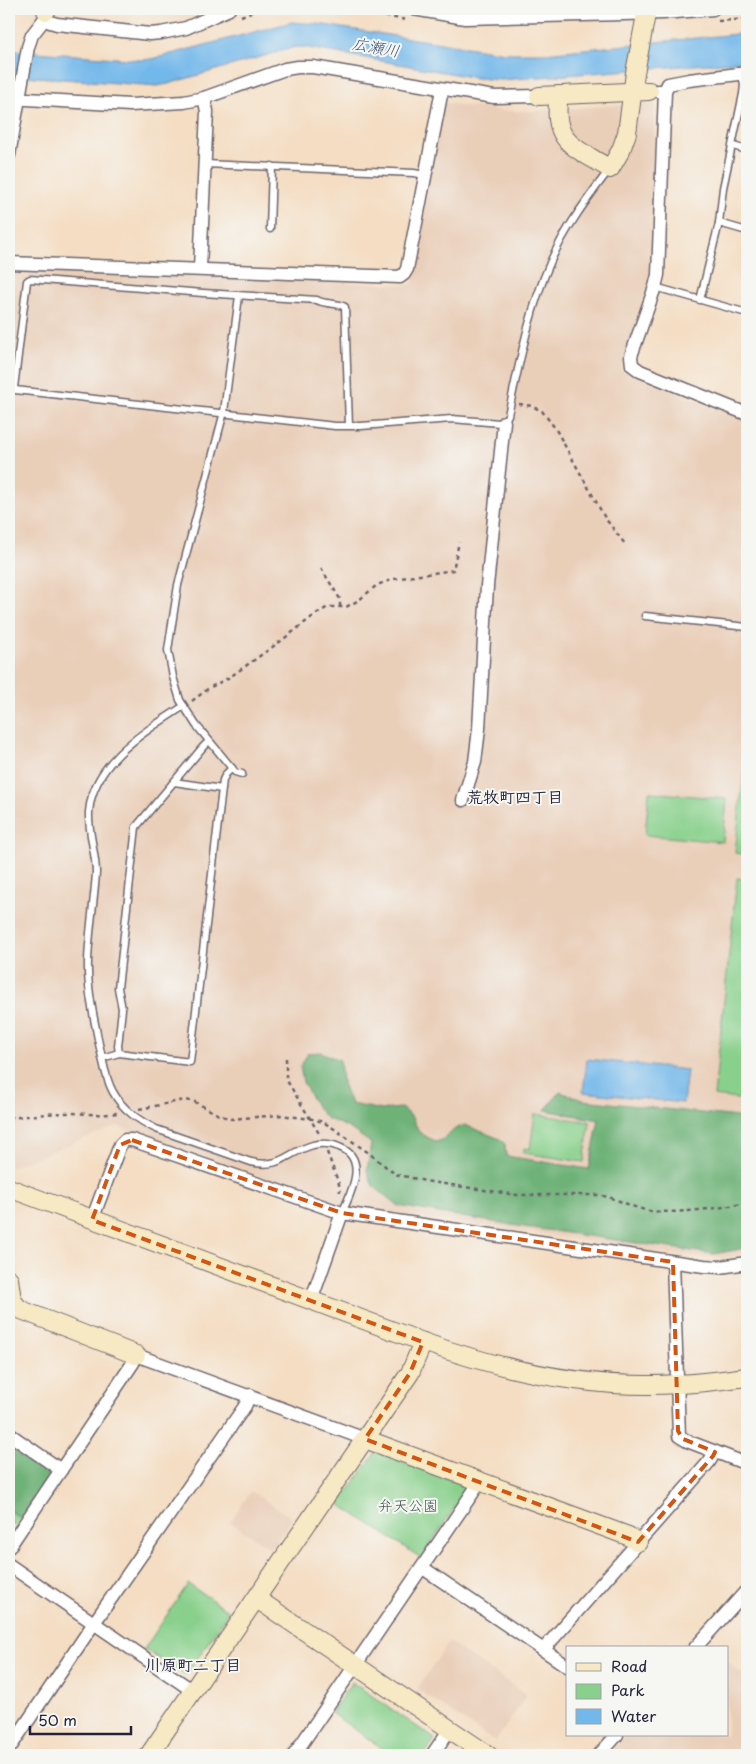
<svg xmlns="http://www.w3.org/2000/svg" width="756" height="1764" viewBox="0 0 756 1764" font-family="'Playpen Sans','Klee One',sans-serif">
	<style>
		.built { fill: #e9ceb8 }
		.green { fill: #89d08c; stroke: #567964 }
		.forest { fill: #6eb278; stroke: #486a5a }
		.water { fill: #73b8ea; stroke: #4a6d92 }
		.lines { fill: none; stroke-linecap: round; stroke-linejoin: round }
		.lane-casing { stroke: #6c636a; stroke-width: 9 }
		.street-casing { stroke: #6c636a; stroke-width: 15 }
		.secondary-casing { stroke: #6c636a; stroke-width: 20 }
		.path { stroke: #6c636a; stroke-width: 2.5; stroke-dasharray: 4 4; stroke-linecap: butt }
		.lane { stroke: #fff; stroke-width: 6 }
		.street { stroke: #fff; stroke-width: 12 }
		.secondary { stroke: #f6e9c3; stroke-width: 18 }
		.marked { fill: none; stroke: #d45411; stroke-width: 4; stroke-dasharray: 10 6; stroke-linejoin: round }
		.labels { text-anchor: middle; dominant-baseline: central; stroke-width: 4; stroke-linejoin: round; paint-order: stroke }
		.park-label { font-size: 15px; fill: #415653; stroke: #f6f6f2 }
		.water-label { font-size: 16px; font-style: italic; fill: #3e5678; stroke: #f6f6f2 }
		.neighbourhood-label { font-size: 16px; font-weight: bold; fill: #22223b; stroke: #f6f6f2 }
	</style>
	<rect width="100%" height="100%" fill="#f6f6f2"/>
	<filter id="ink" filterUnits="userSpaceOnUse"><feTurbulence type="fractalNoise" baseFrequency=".02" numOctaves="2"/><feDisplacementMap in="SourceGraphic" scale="10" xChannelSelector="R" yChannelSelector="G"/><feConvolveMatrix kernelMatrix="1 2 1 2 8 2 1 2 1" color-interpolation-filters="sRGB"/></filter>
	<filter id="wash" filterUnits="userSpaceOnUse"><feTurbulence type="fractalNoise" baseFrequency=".0096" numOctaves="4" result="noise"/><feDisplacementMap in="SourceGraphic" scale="20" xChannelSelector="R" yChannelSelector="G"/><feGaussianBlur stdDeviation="1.12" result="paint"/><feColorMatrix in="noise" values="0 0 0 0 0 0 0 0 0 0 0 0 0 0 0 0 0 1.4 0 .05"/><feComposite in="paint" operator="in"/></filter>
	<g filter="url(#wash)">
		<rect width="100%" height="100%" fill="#f4ddc2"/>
		<g class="built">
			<polygon points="447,103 502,111 533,111 651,103 655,104 651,279 621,370 747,421 747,1254 727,1258 700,1258 668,1254 540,1234 345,1207 117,1126 9,1168 9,268 409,285 413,282 441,106"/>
			<polygon points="251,1491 292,1518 271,1549 230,1522"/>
			<polygon points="449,1642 527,1695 495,1742 417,1689"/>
			<polygon points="727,1661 747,1679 747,1755 617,1755 611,1751 625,1735 727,1735"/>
		</g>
		<g class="green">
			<polygon points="744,770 747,770 747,855 735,853"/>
			<polygon points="649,792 727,799 723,842 645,835"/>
			<polygon points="737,878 747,879 747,1100 714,1096"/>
			<polygon points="535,1114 590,1122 584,1162 524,1153 524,1148 530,1149"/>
			<polygon points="376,1452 462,1484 466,1491 421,1558 339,1504"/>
			<polygon points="9,1510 21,1518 15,1526 9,1522"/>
			<polygon points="188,1584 229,1611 188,1673 184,1675 144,1649"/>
			<polygon points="352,1682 435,1739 424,1755 392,1755 331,1713"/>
		</g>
		<g class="forest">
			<polygon points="320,1052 340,1060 342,1081 351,1104 382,1110 401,1108 411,1116 420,1133 436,1142 443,1139 453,1130 465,1125 500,1139 505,1144 506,1156 589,1169 599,1120 545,1110 560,1092 583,1100 747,1118 747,1248 713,1254 504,1224 398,1206 373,1186 367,1171 371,1143 349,1128 326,1118 316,1106 303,1082 300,1067 308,1053"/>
			<polygon points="9,1442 48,1469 49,1476 21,1518 9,1510"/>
		</g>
		<g class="water">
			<polygon points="292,22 318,24 505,53 545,53 747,33 747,61 501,80 477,78 303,47 295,47 168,84 157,86 9,75 9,50 142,60 152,59"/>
			<polygon points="587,1059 687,1070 683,1103 583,1092"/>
		</g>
	</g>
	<g filter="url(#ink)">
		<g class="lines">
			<g class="lane-casing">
				<g id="lane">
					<polyline points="733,146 747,150"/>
					<polyline points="205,164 414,173 425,175"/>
					<polyline points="719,223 747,231"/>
					<polyline points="270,229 272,166"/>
					<polyline points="655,287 747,313"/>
					<polyline points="239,296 224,412 178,585 168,650 173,677 180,700 196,725 212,744 235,772 242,774"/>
					<polyline points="700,300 719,223 723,188 743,94 744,85 742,74"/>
					<path d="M 349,426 L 345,307 C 336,302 325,305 317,300 L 203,293 L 30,279 L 27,281 L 14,388 L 15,390 L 335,426 L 361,426 L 452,419 L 500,423 L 506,419 L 508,415 C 519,365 529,311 550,263 C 564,230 587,199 609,170"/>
					<polyline points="645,616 747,627"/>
					<path d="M 184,706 C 146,731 93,761 89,812 C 88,833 96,853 96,873 C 94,903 89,932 88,961 C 87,989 94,1018 99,1044 C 103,1060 105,1078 113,1092 C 123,1110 138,1120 156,1129 L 251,1162 C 282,1169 287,1152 313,1145 C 322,1143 330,1143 339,1147 C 369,1158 351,1193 342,1213"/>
					<polyline points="174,782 222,789"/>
					<polyline points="119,1053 118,1046 122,1009 118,988 136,827 203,747 209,741"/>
					<polyline points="102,1058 119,1053 190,1062 223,780 226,774 232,768"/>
				</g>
			</g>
			<g class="street-casing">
				<g id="street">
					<polyline points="414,9 465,18 663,13 713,9"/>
					<polyline points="46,17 50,22 57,24 150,34 161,33 186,28 229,9"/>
					<polyline points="658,91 665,91 668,84 689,80 747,73"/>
					<polyline points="665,91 658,275 655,287 631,356 632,365 640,371 747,414"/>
					<polyline points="9,98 130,105 184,102 204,98 285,69 298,67 313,67 494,97 539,96"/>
					<polyline points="9,155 28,47 32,35 46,17 46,11"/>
					<polyline points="9,263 400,277 404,274 407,269 442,90"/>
					<polyline points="200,269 207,111 204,98"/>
					<polyline points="463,800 475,762 479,729 487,586 504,422"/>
					<polyline points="92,1220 120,1145 125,1140 132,1140 342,1213 704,1266 720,1267 747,1263"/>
					<polyline points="673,1262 679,1436 687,1441 747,1464"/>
					<polyline points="311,1301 342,1213"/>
					<polyline points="9,1434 61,1470"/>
					<polyline points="9,1547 133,1363 136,1355 365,1439"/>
					<polyline points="9,1565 193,1691"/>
					<polyline points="423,1568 567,1666"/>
					<polyline points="695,1648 747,1590"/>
					<polyline points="543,1650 709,1462 715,1452"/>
					<polyline points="9,1749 94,1623 245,1406 250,1395"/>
					<polyline points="294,1755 480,1482"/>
					<polyline points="432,1755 450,1729"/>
					<polyline points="599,1755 617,1735"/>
				</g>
			</g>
			<g class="secondary-casing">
				<g id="secondary">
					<polyline points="46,11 47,9"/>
					<path d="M 559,95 C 551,143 575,147 610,169 L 621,150 L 627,133 L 635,73 L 647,9"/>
					<polyline points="539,96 649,91"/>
					<path d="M 9,1188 L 423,1342 C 505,1371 591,1390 679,1384 C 702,1383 724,1380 747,1377"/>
					<polyline points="9,1279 12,1300 19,1309 136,1355"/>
					<polyline points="365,1439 628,1536 638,1542"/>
					<polyline points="257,1599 488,1755"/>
					<polyline points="149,1755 410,1373 423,1342"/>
				</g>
			</g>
			<g class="path">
				<polyline points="346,9 406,20"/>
				<polyline points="241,16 259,9"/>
				<polyline points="718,21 747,19"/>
				<polyline points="519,404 532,406 542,411 555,428 593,496 605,518 625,544"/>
				<polyline points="321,568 340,599 340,607"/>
				<polyline points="192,701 209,688 230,677 281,641 316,614 328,607 346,607 359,600 377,585 394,579 453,570 459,542"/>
				<polyline points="286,1058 286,1079 320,1135"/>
				<path d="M 139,1109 L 185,1100 L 195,1102 L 219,1115 L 231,1119 L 280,1115 L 312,1119 L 323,1122 L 333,1128 L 369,1153 L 395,1174 L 425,1181 L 517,1195 L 599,1195 C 617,1198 632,1208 650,1211 C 677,1214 721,1208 747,1203"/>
				<path d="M 9,1118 C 29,1116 49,1113 69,1113 C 85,1113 100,1116 117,1113"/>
				<polyline points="327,1152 339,1184 340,1192"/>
			</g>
			<use href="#lane" class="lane"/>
			<use href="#street" class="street"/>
			<use href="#secondary" class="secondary"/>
		</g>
	</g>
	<path class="marked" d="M 132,1140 L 342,1213 L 673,1262 L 678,1431 L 683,1439 L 715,1452 L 713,1456 L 638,1542 L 365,1439 L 410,1373 L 423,1342 L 92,1220 L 120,1145 Z"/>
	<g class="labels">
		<g class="park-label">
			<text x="408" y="1504">弁天公園</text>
		</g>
		<g class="water-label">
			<text transform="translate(376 46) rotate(10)">広瀬川</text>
		</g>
		<g class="neighbourhood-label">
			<text x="515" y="796">荒牧町四丁目</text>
			<text x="193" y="1664">川原町二丁目</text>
		</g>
	</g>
	<rect width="756" height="1764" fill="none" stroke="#f6f6f2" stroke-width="30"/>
	<rect x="566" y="1646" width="162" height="90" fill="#f6f6f2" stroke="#a1a1a9"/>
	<rect x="576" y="1663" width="25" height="8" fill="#f6e9c3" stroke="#a1a1a9"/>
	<text x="611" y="1672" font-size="15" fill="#22223b">Road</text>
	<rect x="576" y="1684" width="25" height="15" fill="#89d08c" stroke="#a1a1a9"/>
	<text x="611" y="1696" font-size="15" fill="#22223b">Park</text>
	<rect x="576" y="1709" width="25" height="15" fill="#73b8ea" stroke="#a1a1a9"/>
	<text x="611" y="1722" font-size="15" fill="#22223b">Water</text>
	<path d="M30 1726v8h101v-8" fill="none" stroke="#22223b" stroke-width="2.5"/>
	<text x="38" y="1726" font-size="15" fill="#22223b" stroke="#f6f6f2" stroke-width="4" paint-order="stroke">50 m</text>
</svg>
